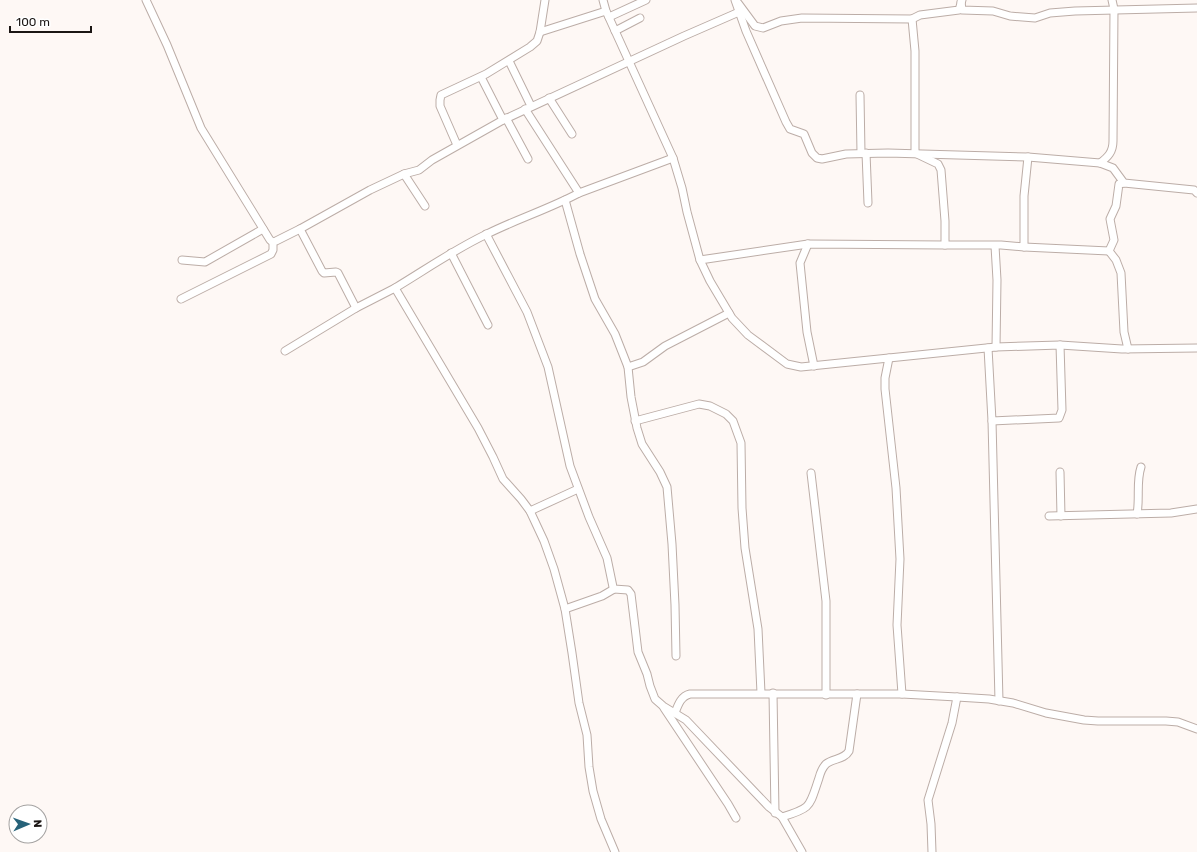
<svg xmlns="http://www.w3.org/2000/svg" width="1197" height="852" viewBox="0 0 1197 852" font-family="Rubik,sans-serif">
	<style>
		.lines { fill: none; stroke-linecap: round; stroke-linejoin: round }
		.minor-casing { stroke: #bcada7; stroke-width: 9 }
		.minor { stroke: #fff; stroke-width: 7 }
	</style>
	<rect width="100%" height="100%" fill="#fef8f5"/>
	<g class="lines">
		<g class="minor-casing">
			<g id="minor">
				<polyline points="146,0 167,45 201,128 270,240 273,242 276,241 300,229 322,271 324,273 336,272 338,273 356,308 395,288 478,428 493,457 503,479 521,499 530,511 544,541 554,569 565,609 572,653 579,703 587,735 589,767 593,791 601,819 615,852"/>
				<polyline points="603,0 606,11 673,158 682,188 687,212 700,260 710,281 732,318 748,335 787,364 801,367 996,347 1060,345 1122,349 1197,348"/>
				<polyline points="735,0 746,31 786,122 790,129 804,134 812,153 817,158 822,159 846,154 888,153 1028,157 1100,163 1113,168 1124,183 1194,190 1197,193"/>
				<polyline points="961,2 962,10 993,11 1010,16 1035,18 1050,13 1075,11 1197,8"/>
				<polyline points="738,3 755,26 763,28 781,21 802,18 912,19 920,15 959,10 962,0"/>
				<polyline points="609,17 646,0"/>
				<polyline points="912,19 915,51 915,153 938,164 941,170 945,221 945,245 1001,245 1024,247 1024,196 1028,157"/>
				<polyline points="615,31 640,18"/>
				<polyline points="540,32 606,11"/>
				<polyline points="509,61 531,106"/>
				<polyline points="860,95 861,153"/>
				<polyline points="549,98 572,134"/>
				<polyline points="525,109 579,193"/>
				<polyline points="506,118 528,159"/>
				<polyline points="503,120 684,36 739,12"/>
				<polyline points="457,145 440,106 440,100 441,95 486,74 530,47 537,41 540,32 545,0"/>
				<polyline points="866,153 868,203"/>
				<path d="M 1100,163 C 1108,157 1113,152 1113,141 L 1114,9 L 1112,0"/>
				<polyline points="404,174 425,206"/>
				<polyline points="1124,183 1119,184 1116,206 1110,219 1114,240 1109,251 1116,260 1121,273 1124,332 1128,349"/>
				<polyline points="565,200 580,254 595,299 615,334 628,367 631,397 637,428 642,444 660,472 667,487 672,544 675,605 676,656"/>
				<polyline points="300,229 370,190 404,174 419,170 432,160 503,120 481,77"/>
				<polyline points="486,234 527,312 548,367 570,466 589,517 607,558 613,587 614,589 628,590 631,594 638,652 647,674 650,686 655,699 663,706 686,720 769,807 782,817 802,852"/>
				<polyline points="808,244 800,263 807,332 814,366"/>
				<polyline points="995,246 997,280 996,347"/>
				<polyline points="1024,247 1109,251"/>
				<polyline points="451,253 488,325"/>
				<polyline points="182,260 205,262 263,229"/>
				<polyline points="700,260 808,244 945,245"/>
				<path d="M 395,288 C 425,270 455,249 487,234 C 517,219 549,209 579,193 L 673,158"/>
				<polyline points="181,299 271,254 273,250 273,242"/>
				<polyline points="988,348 992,421 1059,418 1062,410 1060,345"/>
				<polyline points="285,351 356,308"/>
				<polyline points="889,358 885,378 885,389 896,488 900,559 897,625 902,694"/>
				<polyline points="628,367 643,362 665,346 729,313"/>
				<polyline points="635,421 699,404 710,406 726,414 733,421 741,443 742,508 745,548 758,629 761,693"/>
				<polyline points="992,421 999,701"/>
				<polyline points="1060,472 1061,516"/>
				<polyline points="811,473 826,601 826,695"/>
				<polyline points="530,511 578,489"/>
				<path d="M 1137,514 C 1140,498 1136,482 1141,467"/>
				<polyline points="1049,516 1171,513 1197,509"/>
				<polyline points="565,609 602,596 614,589"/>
				<polyline points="773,693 775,813"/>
				<polyline points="664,708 728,804 736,818"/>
				<path d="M 675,713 C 678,705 681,696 690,694 L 902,694 L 957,697 L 989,699 L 1013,703 L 1046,713 L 1084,720 L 1098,721 L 1166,721 L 1178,722 L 1197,729"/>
				<path d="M 782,817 C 812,808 809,807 819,778 C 820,774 822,768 826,764 C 833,758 844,760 849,751 L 857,694"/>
				<polyline points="932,852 931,824 928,800 952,723 957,697"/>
			</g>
		</g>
		<use href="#minor" class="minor"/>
	</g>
	<g transform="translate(28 824) rotate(88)"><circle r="19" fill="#ffffff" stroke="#a4a2a1"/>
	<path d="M0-3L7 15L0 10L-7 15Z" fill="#266279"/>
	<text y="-6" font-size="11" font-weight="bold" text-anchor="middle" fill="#1b1614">N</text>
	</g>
	<path d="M10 26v6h81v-6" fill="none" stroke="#1b1614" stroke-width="2"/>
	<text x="16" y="26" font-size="12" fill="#1b1614" stroke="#ffffff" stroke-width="3" paint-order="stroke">100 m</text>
</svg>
